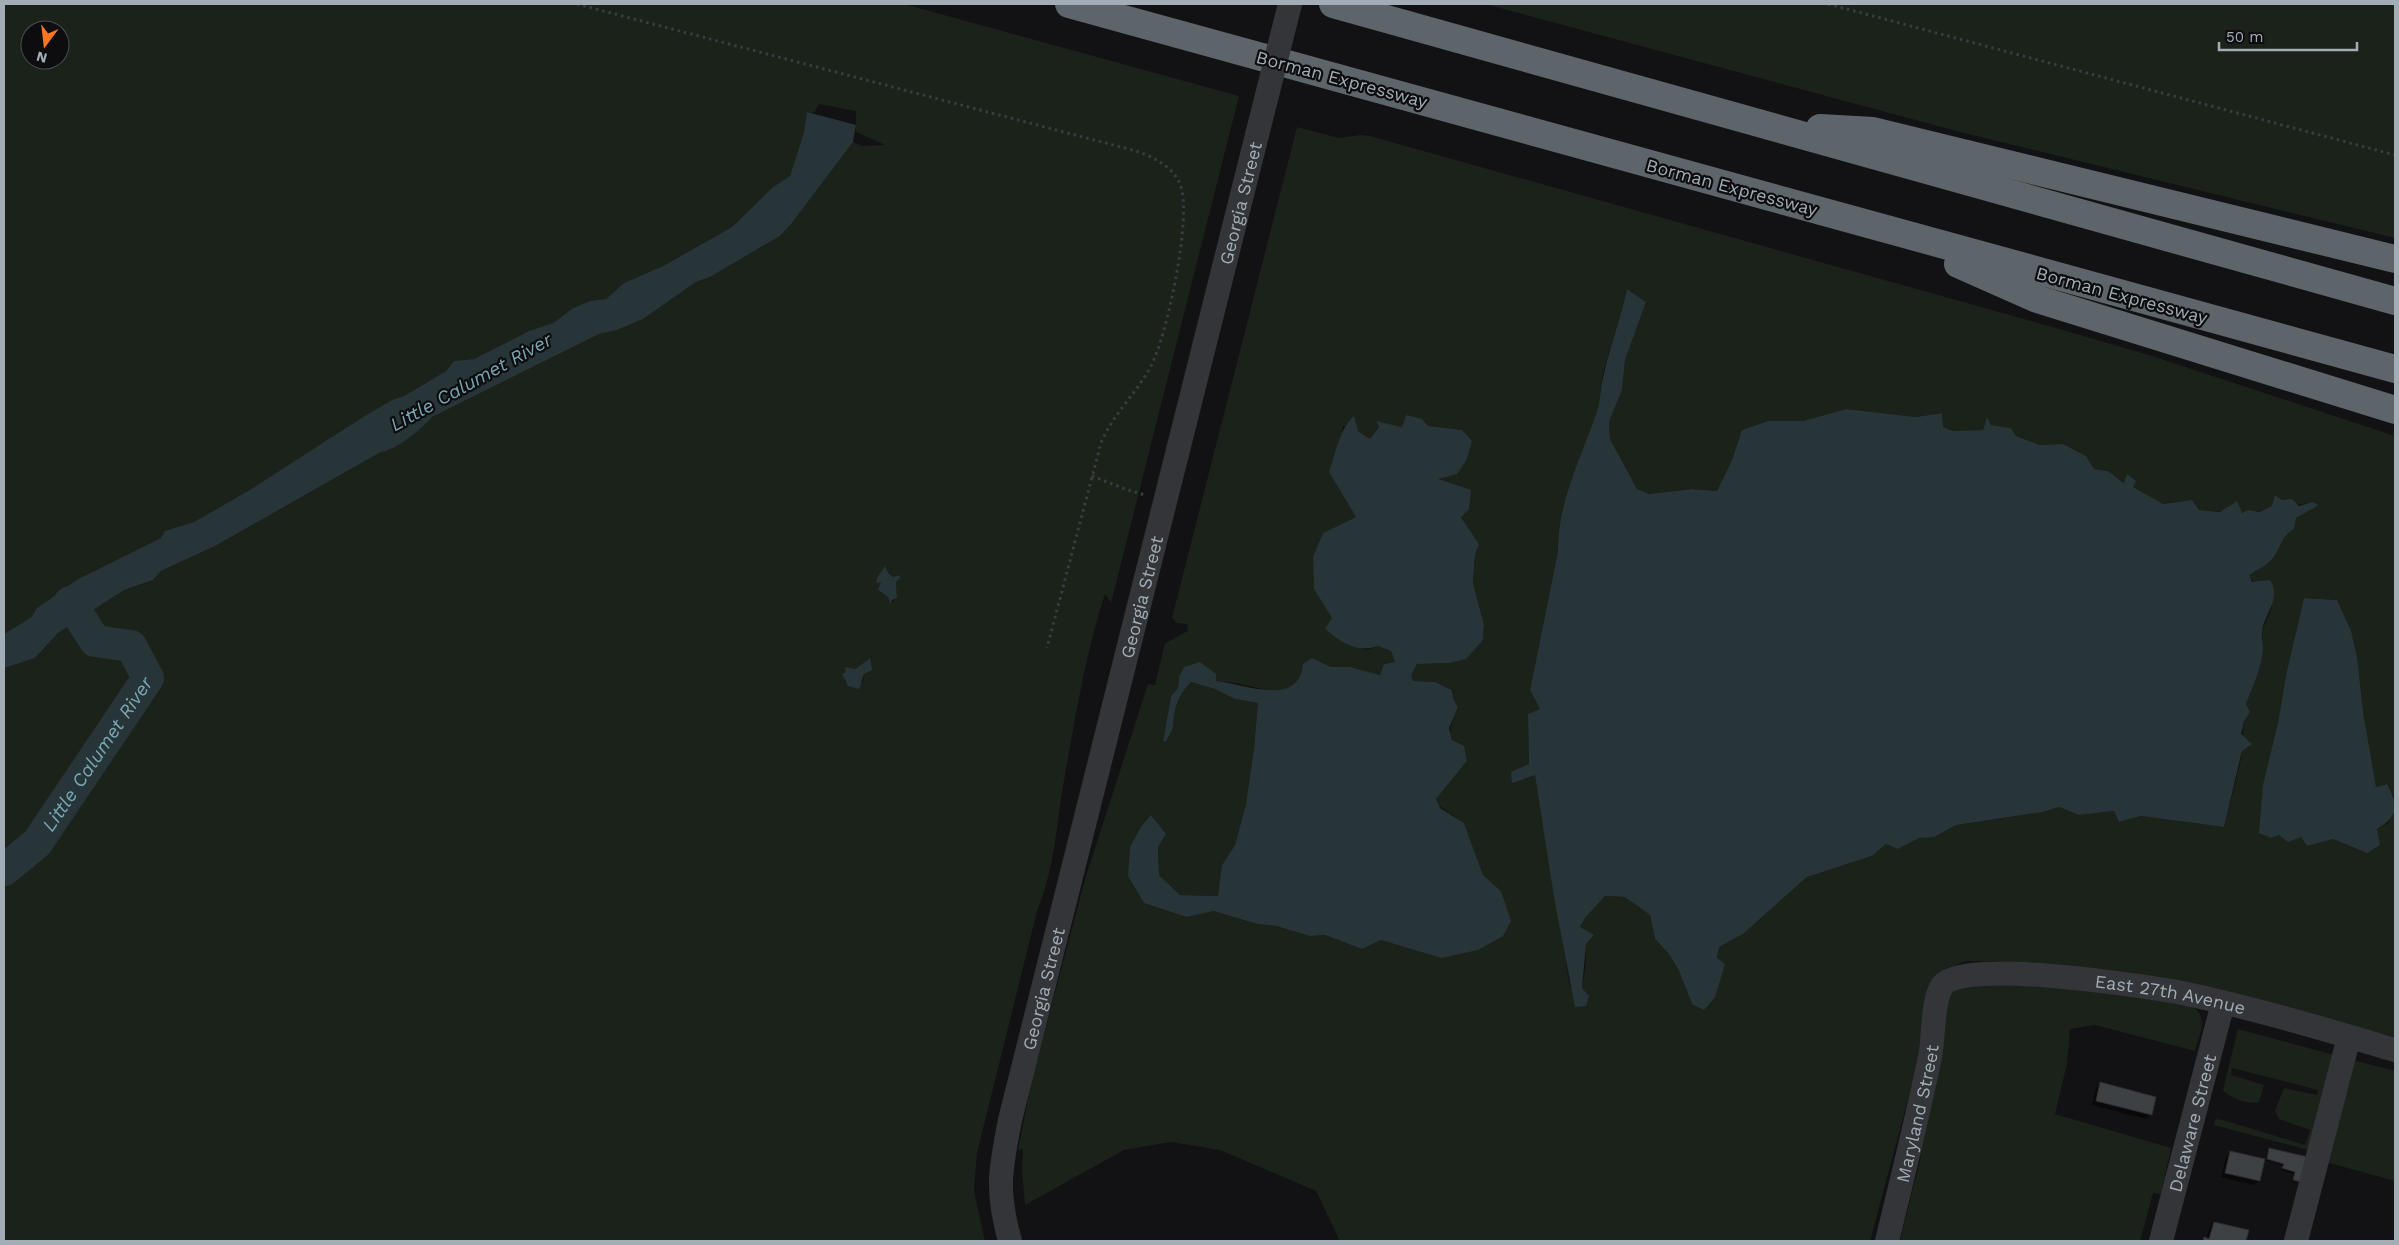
<svg xmlns="http://www.w3.org/2000/svg" width="2399" height="1245" viewBox="0 0 2399 1245" font-family="'Work Sans',sans-serif">
	<style>
		.green { fill: #1b221a; fill-rule: evenodd }
		.water { fill: #283538 }
		.shadow { fill: #0007 }
		.lines { fill: none; stroke-linecap: round; stroke-linejoin: round }
		.river { stroke: #283538; stroke-width: 32 }
		.building { fill: #3e4144; stroke: #2c2d30 }
		.path { stroke: #393d40; stroke-width: 3; stroke-dasharray: 2.5 4; stroke-linecap: butt }
		.minor { stroke: #333539; stroke-width: 24 }
		.highway { stroke: #5e656a; stroke-width: 28 }
		.minor-bridge { stroke: #333539; stroke-width: 24 }
		.labels { text-anchor: middle; dominant-baseline: central; stroke-width: 4.5; stroke-linejoin: round; paint-order: stroke }
		.street-label { font-size: 18px; fill: #a2adb5; stroke: #0d0d0f }
		.water-label { font-size: 19px; font-style: italic; fill: #77a7b3; stroke: #0d0d0f }
	</style>
	<rect width="100%" height="100%" fill="#121214"/>
	<g class="green">
		<path d="M 4,4 L 904,4 L 1239,96 L 1111,603 L 1105,594 C 1084,658 1074,726 1062,792 C 1056,832 1053,873 1037,911 L 977,1153 L 974,1191 L 985,1241 L 4,1241 L 4,668 L 35,658 L 58,633 L 124,590 L 153,580 L 161,571 L 215,546 L 381,452 C 392,452 426,426 432,417 L 599,334 L 617,330 L 643,319 L 696,282 L 710,277 L 780,236 L 792,223 L 853,142 L 863,146 L 885,145 L 856,132 L 856,111 L 819,104 L 814,113 L 807,112 L 804,132 L 790,176 L 773,187 L 732,227 L 665,265 L 624,283 L 606,299 L 590,301 L 573,308 L 553,323 L 529,331 L 474,359 L 454,361 L 446,371 L 404,396 L 392,400 L 366,415 L 248,491 L 194,522 L 166,531 L 161,538 L 78,579 L 37,608 L 32,616 L 24,623 L 4,634 ZM 30,30 L 60,30 L 60,60 L 30,60 ZM 886,567 L 889,574 L 893,577 L 898,575 L 896,582 L 897,598 L 890,603 L 888,597 L 879,591 L 881,582 L 877,578 ZM 869,658 L 870,668 L 864,674 L 863,682 L 845,683 L 843,674 L 855,669 Z"/>
		<polygon points="1485,4 2395,4 2395,238 1960,132"/>
		<path d="M 1297,127 L 1339,138 L 1361,135 L 1370,136 L 2056,328 L 2149,355 L 2395,436 L 2395,798 L 2387,784 L 2376,787 L 2363,711 L 2357,657 L 2337,600 L 2304,598 L 2286,675 L 2278,723 L 2279,835 L 2301,837 L 2307,846 L 2333,839 L 2367,853 L 2377,829 L 2388,823 L 2395,810 L 2395,1037 L 2251,1001 L 2125,976 L 1997,961 L 1966,961 L 1945,969 L 1934,982 L 1927,999 L 1916,1070 L 1870,1241 L 1340,1241 L 1316,1191 L 1220,1150 L 1171,1142 L 1124,1150 L 1025,1205 L 1022,1170 L 1023,1149 L 1018,1150 L 1032,1079 L 1086,876 L 1148,684 L 1155,685 L 1165,643 L 1188,631 L 1187,624 L 1177,623 L 1172,618 ZM 1627,289 L 1646,302 L 1625,360 L 1622,390 L 1609,422 L 1610,439 L 1637,489 L 1649,494 L 1692,489 L 1717,491 L 1732,460 L 1742,430 L 1768,421 L 1803,421 L 1846,409 L 1916,417 L 1942,413 L 1943,427 L 1953,431 L 1983,430 L 1987,418 L 1991,425 L 2011,428 L 2016,436 L 2040,445 L 2063,444 L 2086,456 L 2094,469 L 2108,471 L 2125,483 L 2127,475 L 2132,487 L 2163,504 L 2192,500 L 2199,510 L 2242,513 L 2248,510 C 2261,513 2259,510 2271,507 C 2285,503 2297,507 2312,502 L 2318,505 L 2296,518 L 2294,529 C 2279,539 2282,546 2273,558 C 2267,566 2257,571 2248,575 L 2272,607 L 2262,631 L 2263,648 L 2255,681 L 2246,704 L 2250,712 C 2239,729 2245,736 2242,754 C 2237,778 2230,803 2224,827 L 2141,816 L 2119,822 L 2114,811 L 2079,815 L 2059,807 L 2043,812 L 1956,825 L 1934,836 L 1919,838 L 1898,849 L 1886,844 L 1872,856 L 1807,877 L 1743,934 L 1719,947 L 1717,958 L 1692,1004 L 1679,971 L 1669,954 L 1655,939 L 1650,915 L 1625,897 L 1605,896 L 1586,917 L 1580,928 C 1589,950 1586,965 1582,988 L 1570,987 L 1535,774 L 1529,765 L 1528,714 L 1541,710 L 1530,690 L 1558,551 C 1557,503 1582,456 1597,411 C 1601,399 1600,386 1603,374 C 1610,345 1621,318 1627,289 ZM 1406,415 L 1427,426 L 1462,430 L 1437,479 L 1479,544 L 1475,555 L 1473,583 L 1484,625 L 1483,640 L 1449,663 L 1417,664 L 1411,676 L 1413,681 L 1435,682 L 1453,690 L 1454,702 L 1458,708 C 1445,736 1449,736 1467,761 L 1436,799 L 1438,805 L 1464,823 L 1483,875 L 1501,891 L 1441,958 L 1381,940 L 1362,949 L 1325,935 L 1310,936 L 1276,926 L 1257,924 L 1214,911 L 1187,917 L 1130,847 L 1166,834 L 1158,847 L 1159,875 L 1180,895 L 1219,896 L 1222,865 L 1235,845 L 1246,804 L 1254,748 L 1258,703 L 1235,699 L 1215,689 L 1191,682 C 1174,699 1173,719 1167,741 L 1163,742 L 1171,696 L 1178,688 L 1179,677 L 1236,683 L 1275,692 L 1293,686 L 1302,677 L 1312,658 L 1331,667 L 1350,667 L 1380,675 L 1384,664 L 1395,662 L 1391,651 L 1378,646 L 1366,650 L 1325,630 L 1332,618 L 1314,588 L 1323,533 L 1356,517 L 1329,472 L 1341,441 L 1343,426 L 1358,431 L 1370,439 L 1379,427 L 1376,422 L 1402,427 Z"/>
		<path d="M 1992,984 L 2051,987 L 2181,1002 C 2211,1010 2201,1029 2195,1051 L 2095,1025 L 2070,1029 L 2067,1064 L 2055,1114 L 2171,1148 L 2161,1194 L 2153,1193 L 2140,1241 L 1900,1241 L 1921,1156 L 1916,1154 L 1949,995 L 1954,989 Z"/>
		<path d="M 2238,1029 L 2338,1056 L 2312,1151 L 2214,1125 L 2215,1119 L 2223,1120 L 2305,1145 L 2310,1130 L 2279,1119 L 2275,1111 L 2284,1088 L 2317,1095 L 2318,1090 L 2232,1068 L 2231,1075 L 2264,1085 L 2259,1102 C 2248,1105 2230,1098 2223,1090 Z"/>
		<polygon points="2353,1060 2395,1071 2395,1181 2322,1161"/>
	</g>
	<g class="water">
		<path d="M 807,112 L 856,125 L 853,142 L 792,223 L 780,236 L 710,277 L 696,282 L 643,319 L 617,330 L 599,334 L 432,417 C 426,426 393,452 381,452 L 215,546 L 161,571 L 153,580 L 124,590 L 58,633 L 35,658 L 4,668 L 4,634 L 24,622 L 32,616 L 37,608 L 78,579 L 161,538 L 165,531 L 194,522 L 248,491 L 366,415 L 392,400 L 404,396 L 446,371 L 454,361 L 474,359 L 529,331 L 553,323 L 573,308 L 590,301 L 606,299 L 624,283 L 665,265 L 732,227 L 773,187 L 790,176 L 804,132 Z"/>
		<path d="M 1627,289 L 1646,302 L 1625,360 L 1622,390 L 1609,422 L 1610,439 L 1637,489 L 1649,494 L 1692,489 L 1717,491 L 1732,460 L 1742,430 L 1768,421 L 1803,421 L 1846,409 L 1916,417 L 1942,413 L 1943,427 L 1953,431 L 1983,430 L 1987,417 L 1991,425 L 2011,428 L 2016,436 L 2040,445 L 2063,444 L 2086,456 L 2094,469 L 2108,471 L 2124,483 L 2127,474 L 2136,481 L 2133,487 L 2163,504 L 2192,500 L 2199,510 L 2220,512 L 2237,501 L 2242,513 L 2248,510 L 2259,512 L 2272,506 L 2275,495 L 2282,500 L 2292,499 L 2299,506 L 2312,502 L 2319,505 L 2296,518 L 2294,529 C 2279,539 2282,546 2273,558 C 2267,566 2257,570 2249,575 L 2252,582 L 2270,580 C 2282,600 2264,613 2262,632 C 2261,637 2263,642 2263,648 C 2262,667 2253,686 2246,704 L 2250,712 L 2244,722 L 2241,734 L 2252,744 L 2242,751 L 2224,827 L 2141,816 L 2119,822 L 2114,811 L 2079,815 L 2059,807 L 2043,812 L 1956,825 L 1934,837 L 1919,838 L 1898,849 L 1886,844 L 1872,856 L 1807,877 L 1743,934 L 1719,947 L 1717,958 L 1725,964 L 1715,997 L 1704,1010 L 1692,1004 L 1679,971 L 1669,954 L 1655,939 L 1650,915 L 1625,897 L 1605,896 L 1586,917 L 1580,927 L 1594,935 L 1586,944 L 1582,988 L 1589,996 L 1586,1006 L 1575,1007 L 1555,903 L 1535,775 L 1512,783 L 1511,772 L 1529,764 L 1528,714 L 1540,709 L 1530,690 L 1558,551 C 1557,503 1582,456 1597,411 C 1601,399 1600,386 1604,374 C 1610,345 1621,318 1627,289 Z"/>
		<path d="M 1406,415 L 1422,419 L 1428,426 L 1462,430 L 1472,441 L 1466,461 L 1457,474 L 1438,479 L 1471,490 L 1469,509 L 1461,517 L 1479,544 L 1475,555 L 1473,583 L 1484,625 L 1483,640 L 1466,659 L 1449,663 L 1417,664 L 1411,676 L 1413,681 L 1435,682 L 1452,690 L 1454,701 L 1458,707 L 1449,728 L 1452,740 L 1464,746 L 1467,761 L 1436,799 L 1440,808 L 1464,823 L 1483,875 L 1501,891 L 1511,921 L 1503,936 L 1478,950 L 1441,958 L 1381,940 L 1362,949 L 1325,935 L 1310,936 L 1276,926 L 1257,924 L 1214,911 L 1187,917 L 1144,903 L 1128,876 L 1130,847 L 1141,827 L 1151,815 L 1166,834 L 1158,847 L 1159,875 L 1180,895 L 1218,896 L 1222,865 L 1235,845 L 1246,804 L 1254,748 L 1258,703 L 1235,699 L 1215,689 L 1191,682 C 1178,695 1174,708 1173,726 C 1173,730 1168,736 1167,741 L 1163,742 L 1171,696 L 1178,688 L 1179,677 L 1184,667 L 1200,662 L 1216,674 L 1216,681 C 1245,684 1299,708 1303,664 L 1312,658 L 1331,667 L 1350,667 L 1380,675 L 1384,664 L 1395,662 L 1391,651 L 1378,646 C 1356,653 1342,643 1325,629 L 1332,618 L 1314,589 L 1313,557 L 1323,533 L 1356,517 L 1329,472 C 1336,452 1339,430 1354,416 L 1358,431 L 1370,439 L 1379,427 L 1376,421 L 1402,427 Z"/>
		<polygon points="885,566 889,574 893,577 899,575 900,578 896,582 897,598 892,600 890,604 888,597 878,590 881,582 876,583 877,578"/>
		<path d="M 2304,598 L 2337,600 L 2351,631 L 2357,657 L 2363,711 L 2376,787 L 2387,784 C 2399,805 2398,817 2377,829 L 2380,845 L 2367,853 L 2333,839 L 2307,846 L 2301,837 L 2288,842 L 2279,835 L 2271,838 L 2259,833 L 2263,785 L 2278,723 L 2286,675 Z"/>
		<polygon points="870,658 872,670 864,674 859,689 848,686 842,674 846,672 845,667 855,669"/>
	</g>
	<g class="shadow">
		<polygon points="2101,1083 2155,1097 2150,1115 2146,1119 2092,1105 2096,1088"/>
		<polygon points="2270,1150 2306,1158 2298,1183 2292,1182 2294,1174 2281,1170 2283,1165 2264,1160 2259,1181 2254,1185 2221,1177 2226,1157 2230,1152 2265,1161"/>
		<polygon points="2214,1223 2248,1231 2245,1241 2202,1241 2207,1239 2209,1228"/>
	</g>
	<g class="lines">
		<path class="river" id="s1" d="M 4,870 L 37,843 L 148,678 L 131,646 L 95,641 L 70,602"/>
	</g>
	<g class="building">
		<polygon points="2100,1082 2156,1097 2152,1115 2096,1101"/>
		<polygon points="2269,1148 2308,1157 2301,1182 2293,1180 2295,1172 2282,1168 2284,1164 2267,1159"/>
		<polygon points="2230,1151 2265,1159 2260,1181 2225,1173"/>
		<polygon points="2214,1222 2249,1230 2246,1241 2203,1241 2204,1237 2209,1239"/>
	</g>
	<g class="lines">
		<g class="path">
			<path d="M 577,4 L 1136,151 C 1153,157 1172,166 1180,184 C 1193,214 1167,336 1151,366 C 1136,394 1113,414 1101,443 L 1047,648"/>
			<polyline points="1828,4 2395,155"/>
			<polyline points="1092,476 1125,489 1145,495"/>
		</g>
		<g class="minor">
			<path id="s2" d="M 1010,1241 C 996,1191 1000,1170 1010,1120 L 1257,135"/>
			<path id="s3" d="M 1887,1241 C 1902,1180 1917,1119 1930,1057 C 1934,1038 1932,1001 1942,986 C 1961,957 2151,987 2187,994 C 2257,1009 2327,1030 2395,1050"/>
			<path id="s4" d="M 2161,1241 L 2223,1003"/>
			<polyline points="2296,1241 2349,1037"/>
		</g>
		<g class="highway">
			<polyline points="1069,4 2395,369"/>
			<polyline points="1333,4 2395,301"/>
			<polyline points="1820,128 1873,131 2395,259"/>
			<polyline points="1958,264 2037,299 2395,410"/>
		</g>
		<polyline class="minor-bridge" points="1257,135 1290,4"/>
	</g>
	<g class="labels">
		<g class="street-label">
			<text transform="translate(1342 79) rotate(15)">Borman Expressway</text>
			<text transform="translate(1732 187) rotate(15)">Borman Expressway</text>
			<text stroke="none"><textPath href="#s2" startOffset="1068">Georgia Street</textPath></text>
			<text transform="translate(2122 295) rotate(15)">Borman Expressway</text>
			<text stroke="none"><textPath href="#s2" startOffset="662">Georgia Street</textPath></text>
			<text stroke="none"><textPath href="#s2" startOffset="258">Georgia Street</textPath></text>
			<text stroke="none"><textPath href="#s3" startOffset="494">East 27th Avenue</textPath></text>
			<text stroke="none"><textPath href="#s3" startOffset="131">Maryland Street</textPath></text>
			<text stroke="none"><textPath href="#s4" startOffset="122">Delaware Street</textPath></text>
		</g>
		<g class="water-label">
			<text transform="translate(471 382) rotate(-29)">Little Calumet River</text>
			<text stroke="none"><textPath href="#s1" startOffset="150">Little Calumet River</textPath></text>
		</g>
	</g>
	<rect width="2399" height="1245" fill="none" stroke="#a2adb5" stroke-width="10"/>
	<g transform="translate(45 45) rotate(195)"><circle r="24" fill="#0d0d0f" stroke="#494d51"/>
	<path d="M0-4L9 19L0 12L-9 19Z" fill="#fc7622"/>
	<text y="-8" font-size="14" font-weight="bold" text-anchor="middle" fill="#a2adb5">N</text>
	</g>
	<path d="M2219 42v8h138v-8" fill="none" stroke="#a2adb5" stroke-width="2.5"/>
	<text x="2226" y="42" font-size="15" fill="#a2adb5" stroke="#0d0d0f" stroke-width="4" paint-order="stroke">50 m</text>
</svg>
